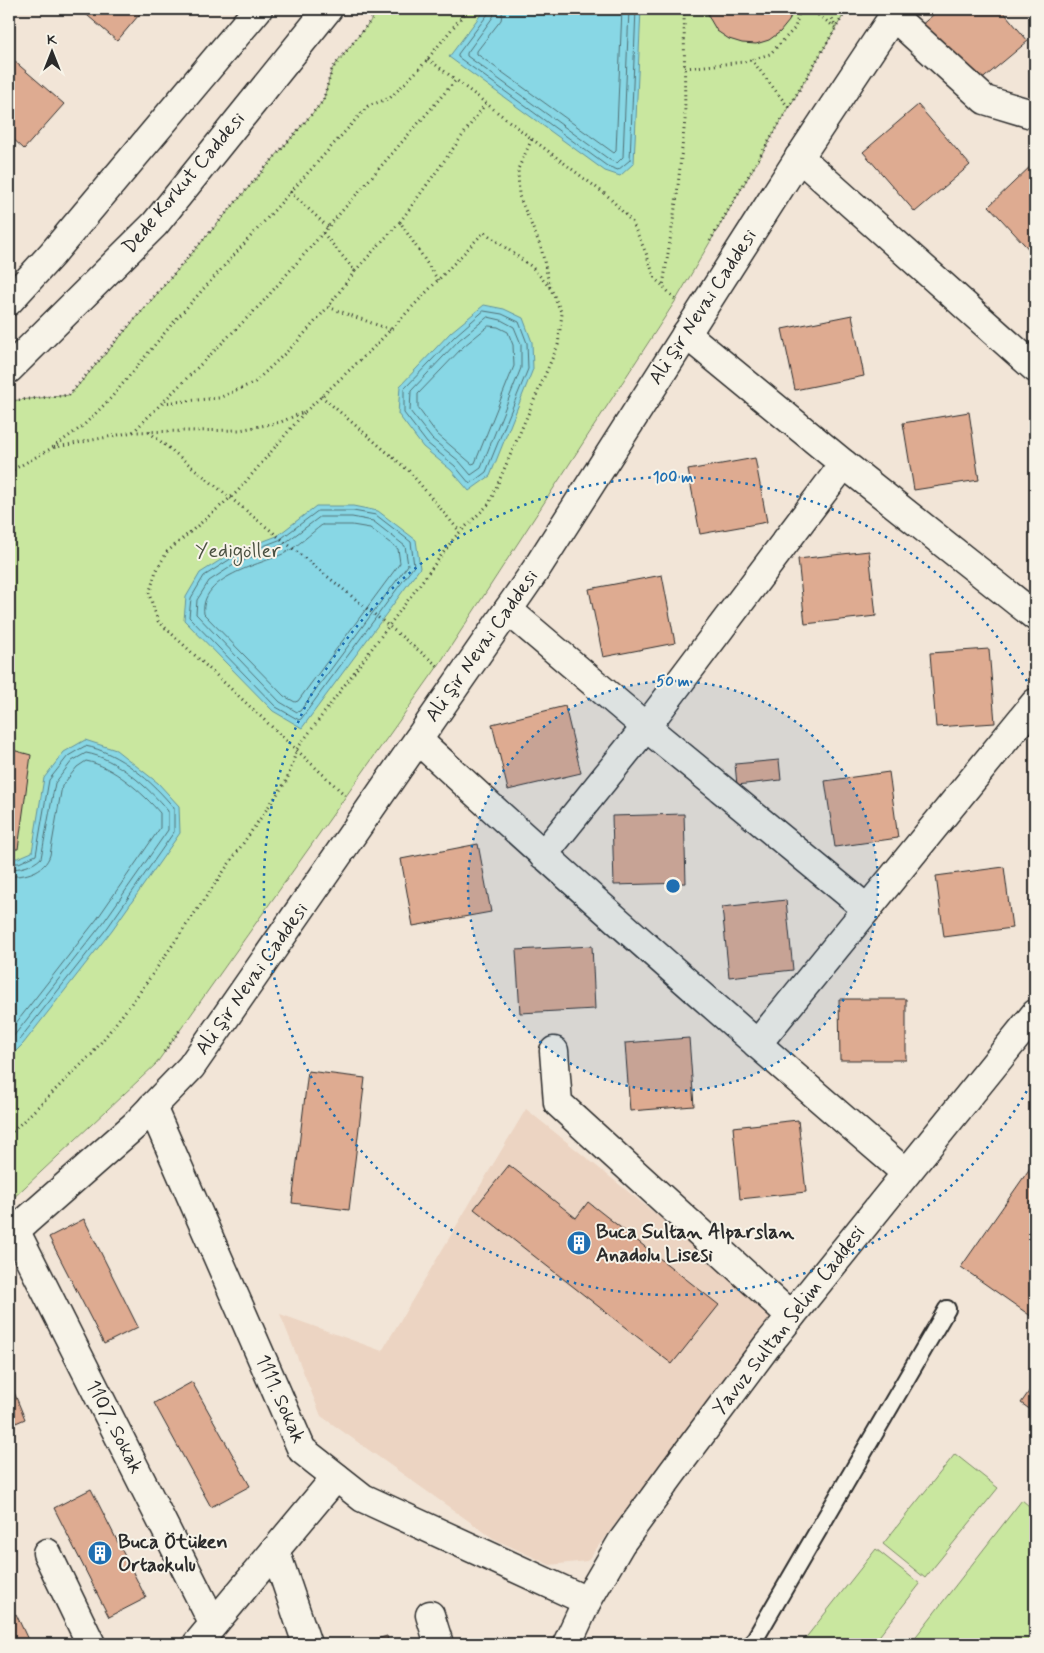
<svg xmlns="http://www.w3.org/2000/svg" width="1044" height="1653" viewBox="0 0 1044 1653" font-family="Mynerve,sans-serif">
  <rect width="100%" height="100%" fill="#f2e5d7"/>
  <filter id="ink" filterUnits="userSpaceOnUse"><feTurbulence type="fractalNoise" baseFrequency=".02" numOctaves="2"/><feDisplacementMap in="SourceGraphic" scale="10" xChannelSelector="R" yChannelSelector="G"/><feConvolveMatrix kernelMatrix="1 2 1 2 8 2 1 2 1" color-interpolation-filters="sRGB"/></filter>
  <g filter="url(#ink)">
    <polygon fill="#ecd4c2" points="526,1109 777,1312 587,1561 550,1565 494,1539 321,1416 280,1314 382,1351"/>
    <g fill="#c9e79f" stroke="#7a8965">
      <polygon points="380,9 847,9 676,300 438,666 346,796 156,1064 9,1202 9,401 70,395 323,101 332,69"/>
      <polygon points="955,1454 998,1488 925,1578 883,1544"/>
      <polygon points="1022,1500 1035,1511 1035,1640 1032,1644 910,1644"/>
      <polygon points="876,1549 920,1584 873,1644 809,1644 804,1640"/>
    </g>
    <g fill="#88d7e5" stroke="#63929b">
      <polygon points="485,9 641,9 634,163 620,176 605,171 449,57"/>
      <polygon points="484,305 504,309 523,318 532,342 533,369 490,476 469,491 451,470 423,447 398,414 400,386 451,332"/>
      <polygon points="316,506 353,506 378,511 416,540 420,568 302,728 273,711 184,620 186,597 200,573 230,554 277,536"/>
      <polygon points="85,740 116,750 158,783 179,806 180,833 112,930 23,1044 9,1058 9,858 18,858 32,852 44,778 64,752"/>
    </g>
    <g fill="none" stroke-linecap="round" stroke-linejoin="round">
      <g stroke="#507075" stroke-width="1">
        <polyline points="489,9 488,14 458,54 458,57 607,166 618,170 630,160 636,9"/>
        <polyline points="495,9 493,17 467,53 467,56 610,160 617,163 623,157 629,9"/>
        <polyline points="503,9 501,20 477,51 477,54 614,153 616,151 622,9"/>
        <polygon points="484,311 502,314 519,322 527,343 528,369 486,472 470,484 455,466 427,443 404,413 404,389 455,336"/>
        <polygon points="488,317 501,320 514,327 521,344 521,368 481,468 471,475 459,461 432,439 410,411 411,391 459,340"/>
        <polygon points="489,326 498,327 508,332 513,345 514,366 475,463 472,464 437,434 418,408 418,394 464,346"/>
        <polygon points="318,511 353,511 376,515 411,542 414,566 301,719 299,720 276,707 189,617 191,598 204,576 232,558 279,540"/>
        <polygon points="320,517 352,517 373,521 405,546 408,565 300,711 297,712 280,702 196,614 197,600 209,581 235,564 282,545"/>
        <path d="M322,525H352L370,528L398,549L400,563L298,701L295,702L284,696L204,614C199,576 260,565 285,553C298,546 310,534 322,525Z"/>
        <path d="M9,863H19L36,855L49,780L68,756L85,746C119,752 153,782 174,808V832L108,927L19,1040L9,1051"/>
        <path d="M9,869C20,869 33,866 41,858L55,783L72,761L86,753C116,758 148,787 168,811V830L103,923L9,1042"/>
        <path d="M9,876C24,877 45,872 50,855L62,786L77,767L86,761C113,766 143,793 160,813V828L97,919L9,1032"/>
      </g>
    </g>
    <g fill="#deab91" stroke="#2b2b2b">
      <polygon points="80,9 144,9 117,41"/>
      <polygon points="706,9 793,9 789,21 780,32 769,40 756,44 742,43 729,39 717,31 710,19"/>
      <polygon points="940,9 1001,9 1028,41 973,87 920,26"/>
      <polygon points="13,60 64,104 24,149 9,135 9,65"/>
      <polygon points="918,105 970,165 915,212 863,152"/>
      <polygon points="1035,162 1035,256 989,206"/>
      <polygon points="852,315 864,376 795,390 782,329"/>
      <polygon points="969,412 979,480 914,490 903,423"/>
      <polygon points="755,458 767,522 700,534 688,470"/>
      <polygon points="869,551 876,616 805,624 798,559"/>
      <polygon points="662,575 675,643 603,657 589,589"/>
      <polygon points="989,649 995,723 936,727 930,653"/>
      <polygon points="565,706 581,773 508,790 492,724"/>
      <polygon points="9,749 31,755 18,849 9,849"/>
      <polygon points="779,760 781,780 737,785 735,764"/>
      <polygon points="889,772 898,838 835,847 825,781"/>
      <polygon points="684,814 686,883 614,885 612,816"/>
      <polygon points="478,844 491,912 413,926 401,859"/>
      <polygon points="1004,867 1012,928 944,937 936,876"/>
      <polygon points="786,900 793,970 729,977 722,907"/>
      <polygon points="592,946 595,1009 520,1013 516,950"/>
      <polygon points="839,999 906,999 906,1060 840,1060"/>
      <polygon points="689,1038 694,1106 630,1111 625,1043"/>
      <polygon points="308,1071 365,1078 349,1210 292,1203"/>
      <polygon points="798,1120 806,1192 740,1199 733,1127"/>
      <polygon points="1035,1161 1035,1291 1031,1296 1035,1299 1035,1319 961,1267"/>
      <polygon points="509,1165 576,1218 588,1202 719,1305 672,1364 474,1209"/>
      <polygon points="84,1219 138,1327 104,1344 49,1237"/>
      <polygon points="9,1380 25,1419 9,1426"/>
      <polygon points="192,1382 250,1486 211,1507 154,1403"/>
      <polygon points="1035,1383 1035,1413 1021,1403"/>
      <polygon points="91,1489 146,1598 109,1617 54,1508"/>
      <polygon points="16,1614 30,1644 9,1644 9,1618"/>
      <polygon points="387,1636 389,1644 360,1644"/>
    </g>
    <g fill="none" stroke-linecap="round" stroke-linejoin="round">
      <defs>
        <polyline id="lane" points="752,1644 947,1309"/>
        <g id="street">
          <polyline points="893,16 985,100 1035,115"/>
          <polyline points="799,157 1035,368"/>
          <polyline points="686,334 844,464 1035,616"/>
          <polyline points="508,610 646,727 867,909"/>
          <path d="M418,740C578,888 741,1031 906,1173"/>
          <polyline points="543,855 646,727 844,464"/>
          <polyline points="757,1044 1035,703"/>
          <polyline points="554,1051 558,1103 791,1316"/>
          <polyline points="152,1107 302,1450 363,1498 587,1601"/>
          <polyline points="15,1230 213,1623"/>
          <polyline points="275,1550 307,1644"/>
          <polyline points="47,1553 91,1644"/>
          <polyline points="430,1615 439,1644"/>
          <polyline points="197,1644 336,1477"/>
        </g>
        <g id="secondary">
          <polyline points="9,301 52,254 258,9"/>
          <polyline points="9,369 155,224 328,9"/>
          <polyline points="9,1236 134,1126 191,1067 535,571 795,164 898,9"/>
          <polyline points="567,1644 587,1601 621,1543 672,1473 766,1347 1035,1014"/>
        </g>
      </defs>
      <use href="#lane" stroke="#2b2b2b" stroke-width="20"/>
      <use href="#street" stroke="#2b2b2b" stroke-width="31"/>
      <use href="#secondary" stroke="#2b2b2b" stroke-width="31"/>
      <g stroke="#2b2b2b" stroke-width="3" stroke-dasharray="1 4" stroke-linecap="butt">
        <polyline points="810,9 836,28"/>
        <polyline points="829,9 835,27"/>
        <polyline points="428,59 456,80"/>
        <polyline points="751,59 789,108"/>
        <polyline points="685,68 744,62 770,54 795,28 800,9"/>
        <polyline points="532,139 609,197 632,222 646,253 655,279 663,286"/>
        <polyline points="290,192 328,227"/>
        <polyline points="400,222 486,103"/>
        <polyline points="323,233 355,271 328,307 391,330"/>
        <polyline points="710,241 847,9"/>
        <polyline points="355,271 400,222 438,280"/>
        <polyline points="675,299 663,286 677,195 685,120 684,9"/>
        <polyline points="321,396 409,471 460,532"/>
        <polyline points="9,401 69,395 323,101 332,69 380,9"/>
        <polyline points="163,403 219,398 255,382 296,343 328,307"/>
        <polyline points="304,413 237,492 167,552 156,571 149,594 158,621 345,795"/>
        <polyline points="133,432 261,304 456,80 532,139 518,169 519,196 541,247 550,288"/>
        <polyline points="9,472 52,448 83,426 111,398 172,324 368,106 390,98 421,67 468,9"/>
        <polyline points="164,1052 180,1030"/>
        <polyline points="9,1135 92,1054 140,992 287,780 297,749 455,537 489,504 558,345 562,314 551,289 532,267 484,232 373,348 306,411 281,422 240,430 133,432 52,448"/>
      </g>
      <use href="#lane" stroke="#f7f3e8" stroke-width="16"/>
      <use href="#street" stroke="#f7f3e8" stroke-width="28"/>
      <use href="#secondary" stroke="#f7f3e8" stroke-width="28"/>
      <polyline stroke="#2b2b2b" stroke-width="3" stroke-dasharray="1 4" stroke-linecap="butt" points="149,432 438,666"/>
    </g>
  </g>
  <circle cx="673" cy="886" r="205" fill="#1f6fb2" fill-opacity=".12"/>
  <g fill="none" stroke="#1f6fb2" stroke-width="2.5" stroke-dasharray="2.5 5">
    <circle cx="673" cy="886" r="205"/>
    <path d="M1034 1078A409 409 0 1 1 1034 694"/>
  </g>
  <defs>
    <symbol id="building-disc" viewBox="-11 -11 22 22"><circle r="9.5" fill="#1f6fb2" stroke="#f7f3e8"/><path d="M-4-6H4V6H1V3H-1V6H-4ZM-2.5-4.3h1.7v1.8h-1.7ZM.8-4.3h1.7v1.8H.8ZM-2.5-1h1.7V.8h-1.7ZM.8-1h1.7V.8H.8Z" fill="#fff"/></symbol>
  </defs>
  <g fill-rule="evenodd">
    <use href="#building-disc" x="565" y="1229" width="28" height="28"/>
    <use href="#building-disc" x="86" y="1539" width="28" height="28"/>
  </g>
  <g text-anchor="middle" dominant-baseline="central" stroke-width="4" stroke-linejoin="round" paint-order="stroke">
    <g font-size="20" fill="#2b2b2b" stroke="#f7f3e8">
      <text transform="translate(184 183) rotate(-50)">Dede Korkut Caddesi</text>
      <text transform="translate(703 307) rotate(-57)">Ali Şir Nevai Caddesi</text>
      <text transform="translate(482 646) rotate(-55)">Ali Şir Nevai Caddesi</text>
      <text transform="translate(252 979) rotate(-55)">Ali Şir Nevai Caddesi</text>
      <text transform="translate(789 1321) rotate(-52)">Yavuz Sultan Selim Caddesi</text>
      <text transform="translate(280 1399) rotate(66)">1111. Sokak</text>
      <text transform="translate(114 1427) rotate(63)">1107. Sokak</text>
    </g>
    <g font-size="20" fill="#4b5142" stroke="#f7f3e8">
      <text x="238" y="551">Yedigöller</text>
    </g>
    <g font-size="20" font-weight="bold" fill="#2b2b2b" stroke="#f7f3e8" text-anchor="start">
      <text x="596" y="1232">Buca Sultan Alparslan<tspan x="596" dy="23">Anadolu Lisesi</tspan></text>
      <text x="118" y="1542">Buca Ötüken<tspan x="118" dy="23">Ortaokulu</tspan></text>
    </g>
  </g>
  <circle cx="673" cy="886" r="8" fill="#1f6fb2" stroke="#f7f3e8" stroke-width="2.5"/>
  <g font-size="15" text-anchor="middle" font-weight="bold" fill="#1f6fb2" stroke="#f7f3e8" stroke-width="4" stroke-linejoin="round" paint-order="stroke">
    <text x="673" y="482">100 m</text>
    <text x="673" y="686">50 m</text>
  </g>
  <rect width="1044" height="1653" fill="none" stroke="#f7f3e8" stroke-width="30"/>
  <rect x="15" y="15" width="1014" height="1623" fill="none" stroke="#2b2b2b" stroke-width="2" filter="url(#ink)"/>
  <g transform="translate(52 52)" stroke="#f7f3e8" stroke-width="4" paint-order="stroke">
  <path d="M0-4L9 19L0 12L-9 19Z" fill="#2b2b2b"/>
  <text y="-8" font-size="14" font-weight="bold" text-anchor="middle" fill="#2b2b2b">K</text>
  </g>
</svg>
